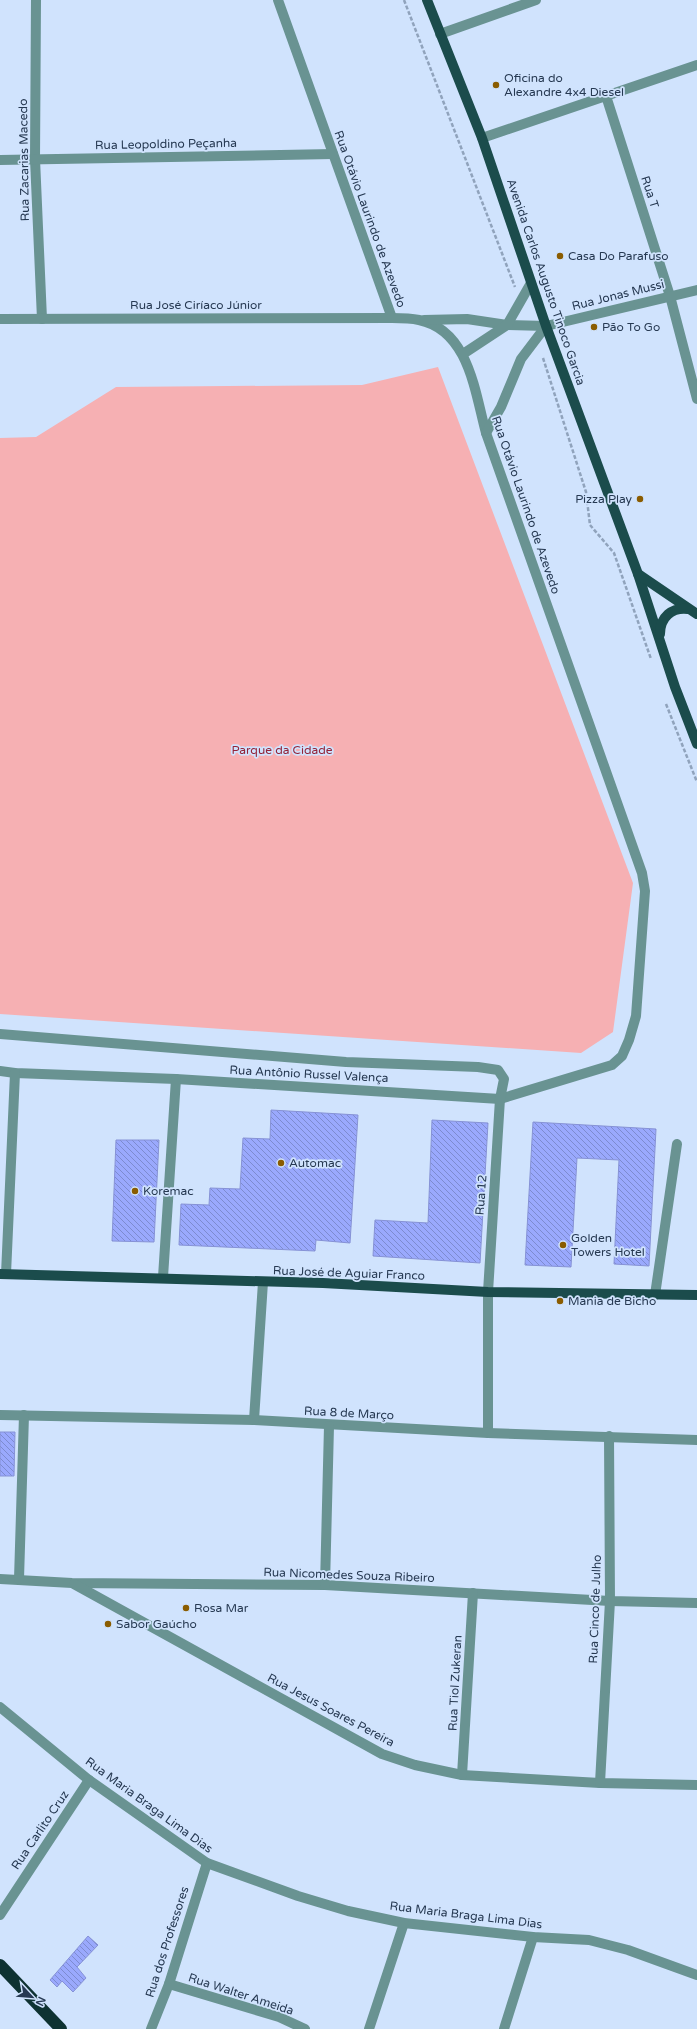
<svg xmlns="http://www.w3.org/2000/svg" width="697" height="2029" viewBox="0 0 697 2029" font-family="'Varela Round',sans-serif">
  <defs>
    <pattern id="building-back-hatch" width="6" height="6" patternUnits="userSpaceOnUse"><rect width="6" height="6" fill="#9aa9fd"/><path d="M-1 5l2 2M0 0l6 6M5-1l2 2" fill="none" stroke="#7d8bcf"/></pattern>
  </defs>
  <rect width="100%" height="100%" fill="#d0e3fd"/>
  <polygon fill="#f6b0b3" points="438,367 633,883 613,1032 581,1053 0,1014 0,438 36,437 116,387 362,385"/>
  <g fill="url(#building-back-hatch)" stroke="#8692d6">
    <polygon points="271,1110 358,1115 350,1243 316,1240 315,1251 179,1245 181,1204 209,1205 210,1188 240,1189 243,1138 270,1139"/>
    <polygon points="432,1120 488,1123 480,1263 373,1256 375,1220 428,1223"/>
    <polygon points="533,1122 656,1129 649,1266 614,1264 619,1160 577,1158 571,1267 525,1265"/>
    <polygon points="116,1140 159,1140 154,1242 112,1241"/>
    <polygon points="0,1432 15,1432 14,1476 0,1476"/>
    <polygon points="88,1936 98,1945 77,1967 86,1978 73,1992 62,1981 57,1987 50,1980"/>
  </g>
  <g fill="none" stroke-linecap="round" stroke-linejoin="round">
    <g stroke="#90a3bc" stroke-width="2.5" stroke-dasharray="4 2" stroke-linecap="butt">
      <polyline points="404,0 515,287"/>
      <polyline points="543,358 586,492 590,525 614,553 651,659"/>
      <polyline points="666,704 697,782"/>
    </g>
    <g stroke="#699392" stroke-width="10">
      <polyline points="36,0 35,159 42,319"/>
      <polyline points="278,0 392,318"/>
      <polyline points="440,34 536,0"/>
      <polyline points="606,96 670,296 697,399"/>
      <polyline points="482,138 697,65"/>
      <polyline points="0,160 333,154"/>
      <path d="M0,319L392,318C401,318 410,318 419,320C469,330 475,393 486,433L642,873L645,891L636,1016L629,1040L622,1056L612,1065L500,1099L176,1079L15,1073L0,1071"/>
      <polyline points="424,320 467,319 507,325 546,326 697,290"/>
      <polyline points="463,354 507,325 531,283"/>
      <polyline points="486,433 501,407 521,359 546,326"/>
      <polyline points="0,1034 346,1062 478,1067 498,1070 504,1079 500,1099 488,1292 488,1433"/>
      <polyline points="6,1274 15,1073"/>
      <polyline points="163,1277 176,1079"/>
      <polyline points="655,1295 677,1144"/>
      <polyline points="0,1415 254,1420 488,1433 697,1440"/>
      <polyline points="254,1420 263,1282"/>
      <polyline points="0,1579 72,1583 325,1585 610,1601 697,1603"/>
      <polyline points="19,1579 24,1415"/>
      <polyline points="74,1584 382,1754 415,1765 462,1775 600,1783 697,1785"/>
      <polyline points="325,1585 329,1426"/>
      <polyline points="0,1707 89,1780 207,1863 298,1896 348,1911 404,1923 533,1937 589,1940 628,1950 697,1975"/>
      <polyline points="462,1775 473,1593"/>
      <polyline points="600,1783 610,1601 609,1436"/>
      <polyline points="0,1915 89,1780"/>
      <polyline points="169,1984 279,2017 305,2029"/>
      <polyline points="151,2029 169,1984 207,1863"/>
      <polyline points="369,2029 404,1923"/>
      <polyline points="504,2029 533,1937"/>
    </g>
    <g stroke="#1b4c4c" stroke-width="10">
      <polyline points="427,0 482,138 546,326 638,574 675,687 697,744"/>
      <polyline points="638,574 697,614"/>
      <path d="M660,634C660,617 672,607 688,609"/>
      <polyline points="0,1274 323,1283 488,1292 697,1295"/>
    </g>
    <polyline stroke="#0e3232" stroke-width="12" points="0,1965 61,2029"/>
  </g>
  <g fill="#8a5c00" stroke="#d0e3fd" stroke-width="1.5">
    <circle cx="496" cy="85" r="4"/>
    <circle cx="560" cy="256" r="4"/>
    <circle cx="594" cy="327" r="4"/>
    <circle cx="640" cy="499" r="4"/>
    <circle cx="281" cy="1163" r="4"/>
    <circle cx="135" cy="1191" r="4"/>
    <circle cx="563" cy="1245" r="4"/>
    <circle cx="560" cy="1301" r="4"/>
    <circle cx="186" cy="1608" r="4"/>
    <circle cx="108" cy="1624" r="4"/>
  </g>
  <g text-anchor="middle" dominant-baseline="central" stroke-width="3.5" stroke-linejoin="round" paint-order="stroke">
    <g font-size="12" fill="#263952" stroke="#d0e3fd" text-anchor="start">
      <text x="504" y="78">Oficina do<tspan x="504" dy="14">Alexandre 4x4 Diesel</tspan></text>
      <text x="568" y="256">Casa Do Parafuso</text>
      <text x="602" y="327">Pão To Go</text>
      <text x="632" y="499" text-anchor="end">Pizza Play</text>
      <text x="289" y="1163">Automac</text>
      <text x="143" y="1191">Koremac</text>
      <text x="571" y="1238">Golden<tspan x="571" dy="14">Towers Hotel</tspan></text>
      <text x="568" y="1301">Mania de Bicho</text>
      <text x="194" y="1608">Rosa Mar</text>
      <text x="116" y="1624">Sabor Gaúcho</text>
    </g>
    <g font-size="12" fill="#263952" stroke="#d0e3fd">
      <text transform="translate(166 144) rotate(-1)">Rua Leopoldino Peçanha</text>
      <text transform="translate(24 160) rotate(-91)">Rua Zacarias Macedo</text>
      <text transform="translate(650 192) rotate(72)">Rua T</text>
      <text transform="translate(370 219) rotate(70)">Rua Otávio Laurindo de Azevedo</text>
      <text transform="translate(546 282) rotate(71)">Avenida Carlos Augusto Tinoco Garcia</text>
      <text transform="translate(618 295) rotate(-14)">Rua Jonas Mussi</text>
      <text x="196" y="305">Rua José Ciríaco Júnior</text>
      <text transform="translate(526 505) rotate(71)">Rua Otávio Laurindo de Azevedo</text>
      <text transform="translate(309 1074) rotate(3)">Rua Antônio Russel Valença</text>
      <text transform="translate(481 1195) rotate(-86)">Rua 12</text>
      <text transform="translate(349 1273) rotate(2)">Rua José de Aguiar Franco</text>
      <text transform="translate(349 1413) rotate(3)">Rua 8 de Março</text>
      <text transform="translate(349 1575) rotate(2)">Rua Nicomedes Souza Ribeiro</text>
      <text transform="translate(595 1609) rotate(-88)">Rua Cinco de Julho</text>
      <text transform="translate(455 1683) rotate(-87)">Rua Tiol Zukeran</text>
      <text transform="translate(331 1710) rotate(28)">Rua Jesus Soares Pereira</text>
      <text transform="translate(149 1805) rotate(36)">Rua Maria Braga Lima Dias</text>
      <text transform="translate(40 1830) rotate(-56)">Rua Carlito Cruz</text>
      <text transform="translate(466 1915) rotate(7)">Rua Maria Braga Lima Dias</text>
      <text transform="translate(167 1942) rotate(-72)">Rua dos Professores</text>
      <text transform="translate(241 1994) rotate(18)">Rua Walter Ameida</text>
    </g>
    <g font-size="12" fill="#932439" stroke="#d0e3fd">
      <text x="282" y="750">Parque da Cidade</text>
    </g>
  </g>
  <g transform="translate(32 1997) rotate(116)" stroke="#d0e3fd" stroke-width="3" paint-order="stroke">
  <path d="M0-3L7 15L0 10L-7 15Z" fill="#263952"/>
  <text y="-6" font-size="11" font-weight="bold" text-anchor="middle" fill="#263952">N</text>
  </g>
</svg>
